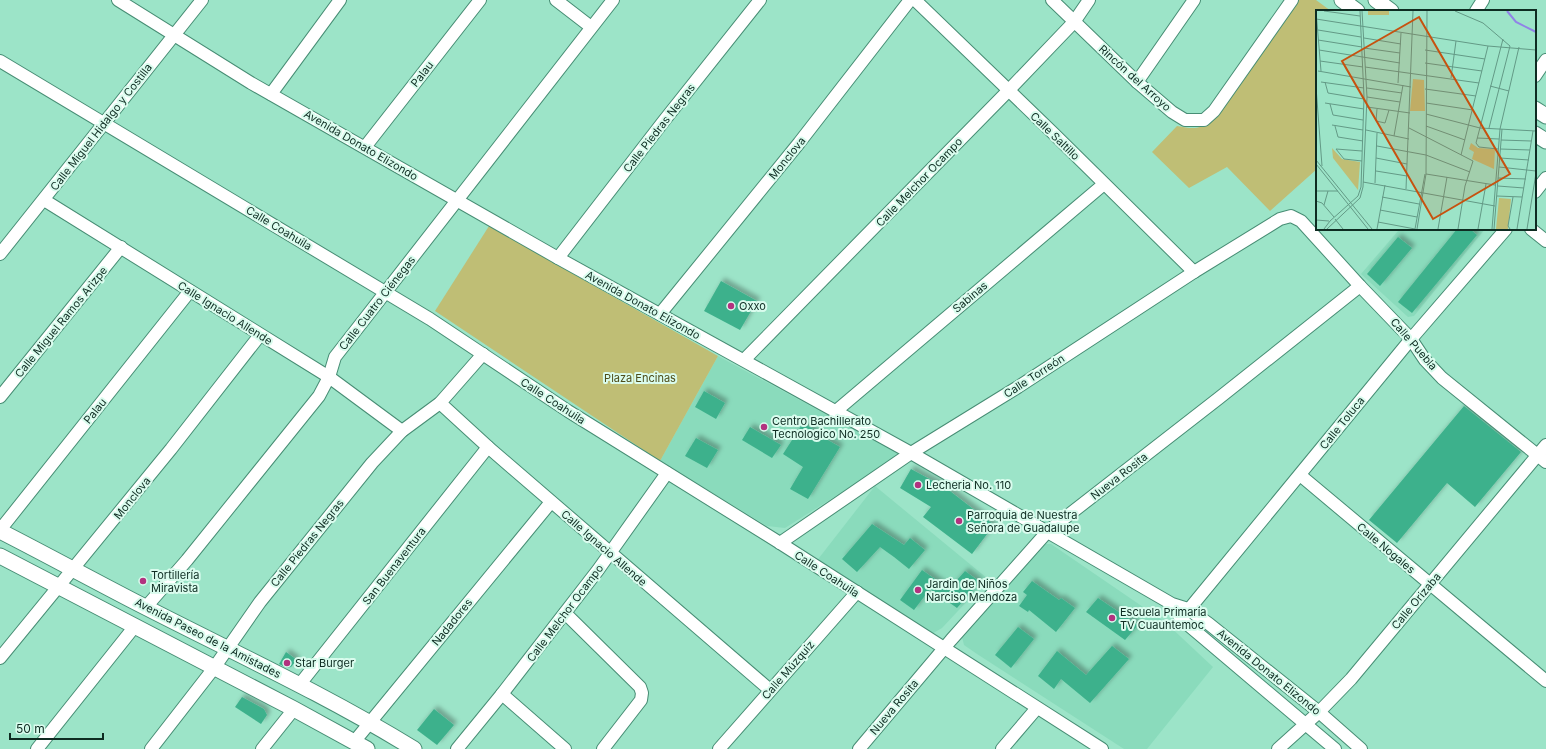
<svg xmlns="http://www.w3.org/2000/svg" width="1546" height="749" viewBox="0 0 1546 749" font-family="Inter,sans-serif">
  <defs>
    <filter id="shadow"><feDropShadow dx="3.5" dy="-3.5" stdDeviation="2" flood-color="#0004"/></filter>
  </defs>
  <rect width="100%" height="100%" fill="#9ce4c8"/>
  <g fill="#8adbbc">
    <polygon points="1404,229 1485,229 1414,316 1408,317 1361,274 1398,231"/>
    <polygon points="718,356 901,455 785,528 767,526 660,461"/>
    <polygon points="875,486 988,579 942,628 928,636 812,567"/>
    <polygon points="1043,544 1051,544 1165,622 1213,667 1147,749 1124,749 977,654 964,645 962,637"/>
  </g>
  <g fill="#bfbe75">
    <path d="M1299,0H1316L1331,11H1317V169L1270,211L1227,167L1189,188L1152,152L1177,126C1193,129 1199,130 1213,120Z"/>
    <polygon points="489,226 718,356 660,461 435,311"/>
  </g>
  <g fill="#3eb18c" filter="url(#shadow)">
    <polygon points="1457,229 1470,229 1477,235 1412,313 1398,302"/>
    <polygon points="1398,237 1412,248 1380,286 1367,274"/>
    <polygon points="721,281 757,301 740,330 704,311"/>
    <polygon points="704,391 725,403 716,419 695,407"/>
    <polygon points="1464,406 1521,452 1475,507 1447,483 1397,543 1369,520"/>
    <polygon points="803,423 813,429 812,431 840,447 808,499 790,489 803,467 783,454"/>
    <polygon points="750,427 781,445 772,458 742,440"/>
    <polygon points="696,438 718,450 707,468 685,456"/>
    <polygon points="911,469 946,488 994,525 972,554 923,517 931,507 900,488"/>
    <polygon points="872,524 904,545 910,538 925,550 909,569 894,557 880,547 857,572 842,559"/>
    <polygon points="922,570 949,589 965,571 980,582 957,608 930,589 914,610 900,600"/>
    <polygon points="1032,581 1059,600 1061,598 1075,608 1056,632 1029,610 1028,612 1019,606 1027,595 1023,592"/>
    <polygon points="1098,598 1138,625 1125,640 1086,612"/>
    <polygon points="1018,627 1034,639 1011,668 995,655"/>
    <polygon points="1112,646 1129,659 1090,703 1061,679 1054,689 1038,676 1057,651 1086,675"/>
    <polygon points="286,652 297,660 291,667 287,668 279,664"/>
    <polygon points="242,697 264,709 267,715 261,724 235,707"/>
    <polygon points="434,709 454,725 437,745 417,730"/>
  </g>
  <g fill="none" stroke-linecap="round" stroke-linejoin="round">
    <defs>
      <g id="minor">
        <polyline points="118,0 251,83 558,258 911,453 1172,604 1188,609 1209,624 1319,712 1361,749"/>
        <polyline points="556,0 591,27"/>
        <polyline points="915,0 1053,133 1194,272"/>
        <polyline points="1052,0 1137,82 1172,112 1185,120 1204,120 1214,111 1292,0"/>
        <polyline points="1476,11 1483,0"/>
        <polyline points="0,61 430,319 568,411 780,543 1102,749"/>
        <polyline points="1535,76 1546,60"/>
        <polyline points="1137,82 1194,0"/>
        <polyline points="271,94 340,0"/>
        <polyline points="365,147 480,0"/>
        <polyline points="1535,192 1546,178"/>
        <polyline points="44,200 329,377 402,431"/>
        <polyline points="1531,229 1546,241"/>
        <polyline points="0,254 202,0"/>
        <polyline points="558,258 663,122 760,0"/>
        <polyline points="660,314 799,143 910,0"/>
        <polyline points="744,360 1008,91 1074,22 1089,0"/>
        <polyline points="0,397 121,247"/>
        <polyline points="440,403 488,447 770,690"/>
        <polyline points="836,411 1104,184"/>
        <polyline points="1300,475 1546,681"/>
        <polyline points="0,530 190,291"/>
        <polyline points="780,543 911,453 1018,387 1194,272 1280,219 1291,216 1301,221 1360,286 1411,339 1425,360 1442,378 1546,462"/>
        <polyline points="146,607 187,560 319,396 329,377 335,357 613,0"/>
        <polyline points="1177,612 1181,619 1200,635 1335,749"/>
        <polyline points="565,613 640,687 642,693 641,700 603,749"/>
        <polyline points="1181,619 1411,339 1506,229"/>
        <polyline points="0,658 171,449 260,335"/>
        <polyline points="300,684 488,447"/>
        <polyline points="502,694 565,749"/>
        <polyline points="354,742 551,502"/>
        <polyline points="37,749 135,626"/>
        <polyline points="151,749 214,668 260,602 372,463 402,431 440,403 483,354"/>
        <polyline points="262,749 294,709"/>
        <polyline points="457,749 502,694 598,570 667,473"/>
        <polyline points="719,749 857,592"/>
        <polyline points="859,749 951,640 1048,531 1219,398 1360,286"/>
        <polyline points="1002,749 1037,708"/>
        <polyline points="1278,749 1319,712 1351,679 1546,445"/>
      </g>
      <g id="tertiary">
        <polyline points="1342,0 1357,11"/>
        <polyline points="1376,0 1391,11"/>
        <polyline points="1535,109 1546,116"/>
        <polyline points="1535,134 1546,141"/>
        <path d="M0,531C49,556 98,583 147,608C237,654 328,696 414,749"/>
        <polyline points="0,556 294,709 367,749"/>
      </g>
    </defs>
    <use href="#minor" stroke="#478d74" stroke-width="14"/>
    <use href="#tertiary" stroke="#478d74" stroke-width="17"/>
    <use href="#minor" stroke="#fff" stroke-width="12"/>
    <use href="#tertiary" stroke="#fff" stroke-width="15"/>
  </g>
  <g fill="#b2327f" stroke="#dafcee" stroke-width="1.5">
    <circle cx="731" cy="306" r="4"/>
    <circle cx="764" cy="427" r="4"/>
    <circle cx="918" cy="485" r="4"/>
    <circle cx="959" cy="521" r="4"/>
    <circle cx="143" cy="581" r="4"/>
    <circle cx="918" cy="590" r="4"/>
    <circle cx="1112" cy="618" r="4"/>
    <circle cx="287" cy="663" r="4"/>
  </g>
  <g text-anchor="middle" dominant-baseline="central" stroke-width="4" stroke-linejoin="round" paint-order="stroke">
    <g font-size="11" fill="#0e2c22" stroke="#dafcee">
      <text transform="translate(422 74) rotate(-52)">Palau</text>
      <text transform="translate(1135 78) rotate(42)">Rincón del Arroyo</text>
      <text transform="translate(101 127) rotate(-52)">Calle Miguel Hidalgo y Costilla</text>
      <text transform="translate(659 128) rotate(-52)">Calle Piedras Negras</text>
      <text transform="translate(1055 136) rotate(44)">Calle Saltillo</text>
      <text transform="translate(361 145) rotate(30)">Avenida Donato Elizondo</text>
      <text transform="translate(787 158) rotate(-51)">Monclova</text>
      <text transform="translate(919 182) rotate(-46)">Calle Melchor Ocampo</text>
      <text transform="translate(279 228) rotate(31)">Calle Coahuila</text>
      <text transform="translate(970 297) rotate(-40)">Sabinas</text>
      <text transform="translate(377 303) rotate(-52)">Calle Cuatro Ciénegas</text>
      <text transform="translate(643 305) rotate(29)">Avenida Donato Elizondo</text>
      <text transform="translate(225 313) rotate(32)">Calle Ignacio Allende</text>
      <text transform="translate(61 322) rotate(-51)">Calle Miguel Ramos Arizpe</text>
      <text transform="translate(1414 344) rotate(49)">Calle Puebla</text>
      <text transform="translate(1034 376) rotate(-33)">Calle Torreón</text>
      <text transform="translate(553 401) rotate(33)">Calle Coahuila</text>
      <text transform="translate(95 411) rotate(-51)">Palau</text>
      <text transform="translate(1342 423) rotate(-51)">Calle Toluca</text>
      <text transform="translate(1119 476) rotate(-38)">Nueva Rosita</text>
      <text transform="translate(132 498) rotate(-51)">Monclova</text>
      <text transform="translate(307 543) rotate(-51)">Calle Piedras Negras</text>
      <text transform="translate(604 548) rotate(41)">Calle Ignacio Allende</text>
      <text transform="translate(1386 548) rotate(40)">Calle Nogales</text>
      <text transform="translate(394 566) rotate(-52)">San Buenaventura</text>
      <text transform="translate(827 574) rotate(33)">Calle Coahuila</text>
      <text transform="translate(1416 601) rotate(-50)">Calle Orizaba</text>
      <text transform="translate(565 613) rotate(-53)">Calle Melchor Ocampo</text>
      <text transform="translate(452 622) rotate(-51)">Nadadores</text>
      <text transform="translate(208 638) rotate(27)">Avenida Paseo de la Amistades</text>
      <text transform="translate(788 670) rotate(-49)">Calle Múzquiz</text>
      <text transform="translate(1269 672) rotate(39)">Avenida Donato Elizondo</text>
      <text transform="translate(894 707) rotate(-50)">Nueva Rosita</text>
    </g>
    <g font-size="11" fill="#0e2c22" stroke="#dafcee" text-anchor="start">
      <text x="739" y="306">Oxxo</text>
      <text x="772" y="421">Centro Bachillerato<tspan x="772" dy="13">Tecnologico No. 250</tspan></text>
      <text x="926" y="485">Lecheria No. 110</text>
      <text x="967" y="515">Parroquia de Nuestra<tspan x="967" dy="13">Señora de Guadalupe</tspan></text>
      <text x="151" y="575">Tortillería<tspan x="151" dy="13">Miravista</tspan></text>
      <text x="926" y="584">Jardin de Niños<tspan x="926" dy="13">Narciso Mendoza</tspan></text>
      <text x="1120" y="612">Escuela Primaria<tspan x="1120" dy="13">TV Cuauhtemoc</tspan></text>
      <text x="295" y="663">Star Burger</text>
    </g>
    <g font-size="11" fill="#4d4c19" stroke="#dafcee">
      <text x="640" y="378">Plaza Encinas</text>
    </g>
  </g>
  <g transform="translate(1316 10)">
    <rect width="220" height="220" fill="#9ce4c8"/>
    <path d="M52,1H73V5H52ZM97,69L108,70L109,101H94ZM155,133L162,138L179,139L178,159L156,149L158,142L153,139ZM16,138L26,149L44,152L42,180L17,148ZM183,188L195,189L192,219H180Z" fill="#bfbe75"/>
    <path fill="none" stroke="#9083e7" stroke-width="2" d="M191,1L200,12L220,22"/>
    <path fill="none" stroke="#639a86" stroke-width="1" d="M0,1L5,61M8,1L44,6M139,1L167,13L194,36L173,118M0,9L172,36L220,40M2,20L45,27M48,28L85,34M2,30L46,37M48,38L84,43M3,40L84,53M109,40L169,49M4,51L47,57M109,53L166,61M49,57L163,73M2,61L95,77M135,68L140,31M5,72L48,78M9,72L12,83L48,89M82,73L85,23M174,76L193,81M0,77L6,156M51,78L86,83M109,79L160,86M51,87L84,92M9,93L48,99M110,93L157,100M14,94L17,105L47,110M51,97L94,103M61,99L60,111L69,113L73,100M110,104L164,118L220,121M16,115L47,120M19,116L22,127L47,131M110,116L149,130M93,118L157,151L149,176L142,219M50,120L93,129M78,126L87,75M161,128L183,129M185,130L215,131M61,136L110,145L154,162M182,139L163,137L160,133L187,29M184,139L214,140M145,145L172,36M60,148L91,154M184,148L213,150M0,150L56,219M46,151L28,149L20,139L46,141M0,154L52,219M183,157L220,161M60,161L91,166M110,164L179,175M182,168L210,169M47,172L179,196M59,173L61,123M182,176L208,178M90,179L97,1M0,181H22M181,186L206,187M66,187L103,194M0,191L6,193L18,207M8,195L12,181M64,200L101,207M19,209L27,219M0,210L13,211M62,212L99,219M8,219L14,211L42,186L45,177L48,87L44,1M11,219L44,188L47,177L51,87L46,1M61,219L69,175M99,219L109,164M101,219L110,164L111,1M122,219L131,167M162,219L170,174M176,219L184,119L203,37M178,219L186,119M194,219L192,216L197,187M201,219L217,121M211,219L220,163"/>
    <path fill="#c7520f" fill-opacity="0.15" stroke="#c7520f" stroke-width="2" d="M103,7L194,164L117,209L26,51Z"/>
    <rect width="220" height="220" fill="none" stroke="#0e2c22" stroke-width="2"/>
  </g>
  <path d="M10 733v6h93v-6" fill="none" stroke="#0e2c22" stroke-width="2"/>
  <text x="16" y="733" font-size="12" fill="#0e2c22" stroke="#dafcee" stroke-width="3" paint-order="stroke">50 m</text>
</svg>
